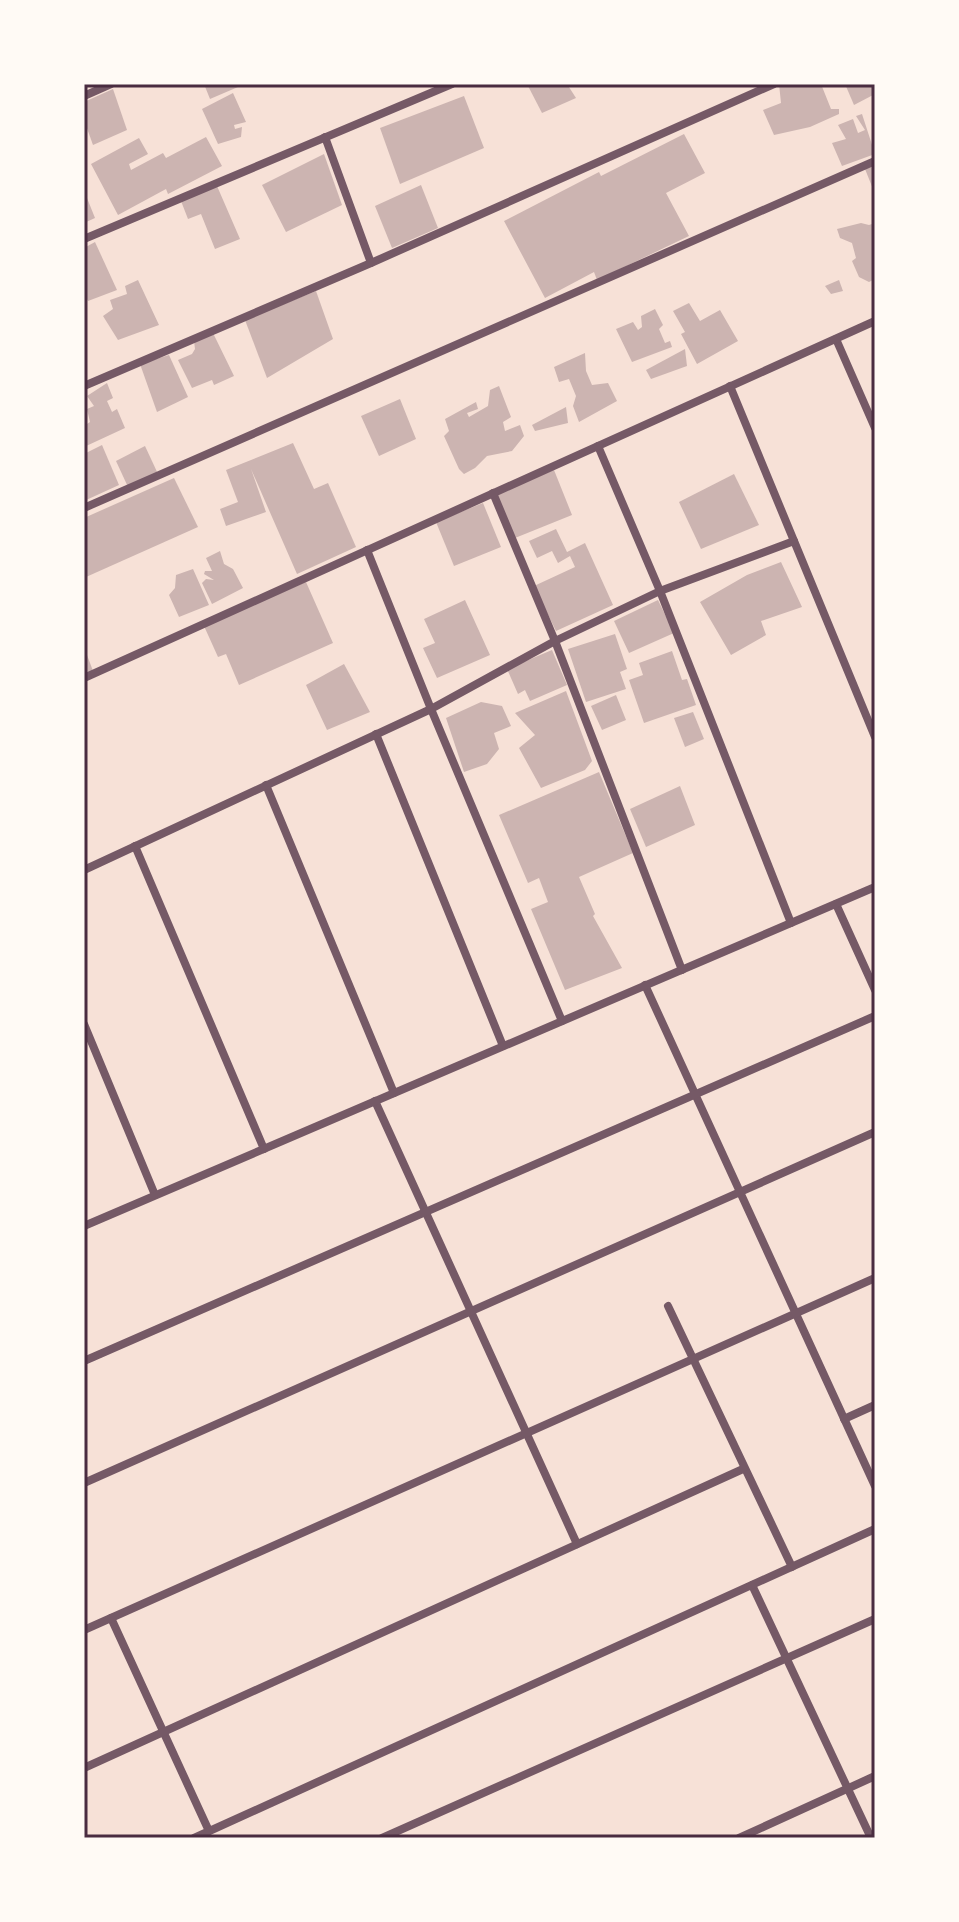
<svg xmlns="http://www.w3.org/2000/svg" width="959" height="1922" viewBox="0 0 959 1922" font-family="'Fira Sans Condensed',sans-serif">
  <rect width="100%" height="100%" fill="#f7e1d7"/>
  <g fill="#ccb4b1">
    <polygon points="204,84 245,84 210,99"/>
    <polygon points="527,84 567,84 576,98 542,113"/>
    <polygon points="779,84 821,84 831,109 839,109 839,114 810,127 774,135 763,110 781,103"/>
    <polygon points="845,84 872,84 875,94 854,105"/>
    <polygon points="113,89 127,130 93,145 84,120 84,102"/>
    <polygon points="233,93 246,122 234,125 235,129 242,127 241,137 218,144 202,109"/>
    <polygon points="464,96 484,148 400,184 380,128"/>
    <polygon points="862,114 875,154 842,166 832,143 846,139 838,125 853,119 858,133 865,130 856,116"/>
    <polygon points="684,134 705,173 666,193 689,236 597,280 594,272 545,298 504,221 599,172 601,176"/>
    <polygon points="206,137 222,166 168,194 166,189 118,215 91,164 139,138 148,154 129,164 131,170 163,153 166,158"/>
    <polygon points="324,154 342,205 286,232 262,185"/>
    <polygon points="875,165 875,194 865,169"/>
    <polygon points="421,185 438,228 392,248 375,206"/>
    <polygon points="217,186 240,239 215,249 201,214 188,219 181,201"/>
    <polygon points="87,198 95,218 84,223 84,199"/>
    <polygon points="861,223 869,225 875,223 875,279 869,282 859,277 852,261 856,258 852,243 840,238 837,229"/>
    <polygon points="95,242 117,290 88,301 84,294 84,248"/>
    <polygon points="138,280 159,325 118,340 103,316 113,309 110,300 127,294 125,286"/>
    <polygon points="839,280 843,291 831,294 825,286"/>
    <polygon points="316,291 333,339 267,378 245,320"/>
    <polygon points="689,303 700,321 720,310 738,341 697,364 681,334 685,332 673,311"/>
    <polygon points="655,309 663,325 659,329 665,343 670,341 672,347 632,362 616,329 633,322 638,330 642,327 641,316"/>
    <polygon points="213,333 234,376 214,385 212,380 192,388 178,360 192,354 195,349 194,341"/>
    <polygon points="685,349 687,366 651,379 646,370"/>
    <polygon points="585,353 586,371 592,385 608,383 617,401 579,422 573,406 576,396 569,379 559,382 554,367"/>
    <polygon points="169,355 188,397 157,412 140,364"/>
    <polygon points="107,383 113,398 107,401 112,412 117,409 125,428 84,447 84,426 90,422 87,409 94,406 87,396"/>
    <polygon points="499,386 511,417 503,422 505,431 520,425 524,436 512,451 487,456 475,468 464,474 459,469 444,436 449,431 445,419 476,402 478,409 467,413 469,417 488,406 490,390"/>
    <polygon points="400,399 416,439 379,456 361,416"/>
    <polygon points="566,407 568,423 535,431 532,425"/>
    <polygon points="293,443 314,489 328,483 356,547 297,574 251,469 266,512 226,526 220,509 238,502 226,470"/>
    <polygon points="102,445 119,485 84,501 84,454"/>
    <polygon points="145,446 158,474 128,487 116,461"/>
    <polygon points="554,470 572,515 515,538 496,493"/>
    <polygon points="734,474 759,525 701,549 679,502"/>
    <polygon points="174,478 198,527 86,577 84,518"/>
    <polygon points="483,503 501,547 454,566 436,522"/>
    <polygon points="556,529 567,552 585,543 613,605 556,631 534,586 575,567 570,556 558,563 552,551 537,558 529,541"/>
    <polygon points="220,551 224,564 233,569 243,588 212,604 202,583 206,579 214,580 204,574 205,571 212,571 206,558"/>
    <polygon points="781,562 802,607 761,621 766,635 731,655 700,602 747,575"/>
    <polygon points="193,569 209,605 179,617 169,595 175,588 176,575"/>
    <polygon points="306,582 333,643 239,685 226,654 218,657 204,626"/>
    <polygon points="465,600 490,655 437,678 423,648 435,643 424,619"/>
    <polygon points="658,600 674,633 629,653 614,621"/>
    <polygon points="615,634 627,669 620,672 626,689 586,702 568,649"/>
    <polygon points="84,647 93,671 84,674"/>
    <polygon points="552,650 567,685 530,701 525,690 518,694 507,669"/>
    <polygon points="672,651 682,680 687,679 696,705 644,723 629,680 643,675 639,663"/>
    <polygon points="344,664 370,712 327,730 306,685"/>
    <polygon points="566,691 592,761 585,770 541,788 519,748 535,735 515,713"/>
    <polygon points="616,695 626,720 602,730 591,706"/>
    <polygon points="481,702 502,706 511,726 494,733 499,749 487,764 464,772 446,718"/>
    <polygon points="693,712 704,739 685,747 674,718"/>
    <polygon points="599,772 633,853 579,877 595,914 593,916 622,968 565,990 531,909 548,902 539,878 528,883 499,815"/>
    <polygon points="680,786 695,825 646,847 630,809"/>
  </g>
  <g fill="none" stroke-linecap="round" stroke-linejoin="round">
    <g stroke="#755966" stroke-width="8">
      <polyline points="84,96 111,84"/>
      <polyline points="325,137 371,263"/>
      <polyline points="84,239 452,84"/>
      <polyline points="836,339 875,428"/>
      <polyline points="84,386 371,263 774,84"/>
      <polyline points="730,386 875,737"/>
      <polyline points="598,446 660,591 791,923"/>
      <polyline points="493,493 555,641 682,970"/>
      <polyline points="84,508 875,161"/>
      <polyline points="367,550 431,709 562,1021"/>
      <polyline points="84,678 875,321"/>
      <polyline points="376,734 503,1046"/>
      <polyline points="266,785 394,1093"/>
      <polyline points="135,846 264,1149"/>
      <polyline points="84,870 431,709 555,641 660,591 794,541"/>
      <polyline points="836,904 875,990"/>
      <polyline points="645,985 875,1486"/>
      <polyline points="84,1024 155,1195"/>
      <polyline points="375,1101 577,1544"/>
      <polyline points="84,1226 875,887"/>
      <polyline points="668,1306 792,1567"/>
      <polyline points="84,1361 875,1016"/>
      <polyline points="844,1419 875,1405"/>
      <polyline points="84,1483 875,1132"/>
      <polyline points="752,1585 871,1838"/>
      <polyline points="111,1618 209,1831"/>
      <polyline points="84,1630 875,1278"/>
      <polyline points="84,1768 743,1469"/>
      <polyline points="194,1838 875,1529"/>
      <polyline points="382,1838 875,1619"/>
      <polyline points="739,1838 875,1776"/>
    </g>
  </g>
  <rect width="959" height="1922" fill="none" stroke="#fffaf5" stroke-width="172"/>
  <rect x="86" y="86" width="787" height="1750" fill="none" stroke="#4a2c40" stroke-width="3"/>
</svg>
